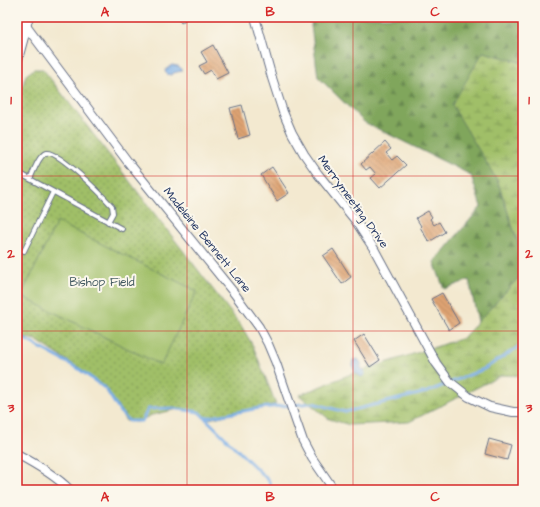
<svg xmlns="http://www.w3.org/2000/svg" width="540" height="507" viewBox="0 0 540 507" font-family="'Architects Daughter',sans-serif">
  <defs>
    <pattern id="forest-firs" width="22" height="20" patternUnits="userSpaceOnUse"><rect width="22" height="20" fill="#80a65c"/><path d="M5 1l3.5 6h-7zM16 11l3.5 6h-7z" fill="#68884f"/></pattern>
    <pattern id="wetland-marsh" width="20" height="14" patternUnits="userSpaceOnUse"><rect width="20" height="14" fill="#a0bf67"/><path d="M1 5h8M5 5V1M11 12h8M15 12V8" fill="none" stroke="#829c58"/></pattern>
    <pattern id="park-dots" width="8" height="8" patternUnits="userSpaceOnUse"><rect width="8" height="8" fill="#a0bf67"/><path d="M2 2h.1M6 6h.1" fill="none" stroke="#829c58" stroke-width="1.8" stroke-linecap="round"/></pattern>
    <pattern id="building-back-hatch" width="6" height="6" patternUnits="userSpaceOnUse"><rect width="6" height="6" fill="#dea372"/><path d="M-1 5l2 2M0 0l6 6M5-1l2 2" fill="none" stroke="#b38561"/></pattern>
  </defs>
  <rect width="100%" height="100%" fill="#fbf7ec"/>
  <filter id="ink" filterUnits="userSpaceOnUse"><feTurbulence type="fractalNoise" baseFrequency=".025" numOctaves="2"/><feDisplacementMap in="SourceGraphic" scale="8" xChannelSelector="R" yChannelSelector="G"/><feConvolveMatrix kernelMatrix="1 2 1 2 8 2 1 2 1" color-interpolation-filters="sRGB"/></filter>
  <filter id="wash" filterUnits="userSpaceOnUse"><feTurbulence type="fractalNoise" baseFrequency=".012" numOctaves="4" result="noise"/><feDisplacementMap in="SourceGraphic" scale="16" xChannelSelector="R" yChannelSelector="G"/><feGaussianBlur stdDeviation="0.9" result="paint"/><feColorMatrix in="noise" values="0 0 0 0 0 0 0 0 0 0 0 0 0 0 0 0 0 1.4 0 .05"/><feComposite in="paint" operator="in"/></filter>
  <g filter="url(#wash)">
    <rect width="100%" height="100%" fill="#f3e9d0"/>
    <polygon fill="url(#forest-firs)" stroke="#4e6a5d" points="312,17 519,17 523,19 523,63 483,52 453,105 498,182 523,258 523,273 478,322 469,280 444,289 434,262 481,207 471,175 364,122 318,77 311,26"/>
    <g fill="url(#wetland-marsh)" stroke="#5e7762">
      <polygon points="483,52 523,63 523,258 498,182 452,105"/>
      <polygon points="523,273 523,376 502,375 409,422 350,425 329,419 299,395 351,374 463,338"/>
    </g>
    <polygon fill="url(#park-dots)" stroke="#5e7762" points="34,69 43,69 242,327 253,346 276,404 209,419 197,412 178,409 152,415 137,422 126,421 102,385 80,369 36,340 17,336 17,103 26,75"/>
    <polygon fill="#a0bf67" stroke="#5e7762" points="57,222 197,291 161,365 21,296"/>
    <g fill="#7aaee7" stroke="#4a6ea2">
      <path d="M172,65L178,66L182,69V71C178,72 174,72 171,75L167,74L165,72C166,68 169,67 172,65Z"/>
      <polygon points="358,359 361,363 361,368 365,372 365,375 361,377 355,372 352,365 353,360"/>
    </g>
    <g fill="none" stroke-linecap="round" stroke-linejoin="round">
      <g stroke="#7aaee7" stroke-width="3">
        <polyline points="17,335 79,369 106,389 120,412 129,421 142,421 148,409 172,408 199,412 269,481 271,490"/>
        <polyline points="205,418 260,408 313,403 345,412 427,392 484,369 523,344"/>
      </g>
    </g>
    <g id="blocks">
      <g fill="url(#building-back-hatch)">
        <polygon points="177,17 189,17 181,23"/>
        <polygon points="213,45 228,73 216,79 211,70 204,74 199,66 207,62 201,52"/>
        <polygon points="242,105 250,135 238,139 230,108"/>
        <polygon points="385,142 391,149 386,153 392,160 397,156 406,165 380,188 371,178 376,174 370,167 366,170 361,164"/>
        <polygon points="272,167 289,193 277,201 261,175"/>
        <polygon points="428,211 432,217 430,219 434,225 439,222 445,232 429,242 420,227 421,226 416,218"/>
        <polygon points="333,249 351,277 342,284 323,256"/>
        <polygon points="442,293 459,323 449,330 431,299"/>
        <polygon points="364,334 380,360 370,367 354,341"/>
        <polygon points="489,439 511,445 507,460 485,454"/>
      </g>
    </g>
  </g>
  <g filter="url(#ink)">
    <use href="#blocks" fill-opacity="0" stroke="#677086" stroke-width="1"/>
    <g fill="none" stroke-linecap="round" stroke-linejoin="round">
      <defs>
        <g id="service">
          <polyline points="17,172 122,229"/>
          <path d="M30,179C33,173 39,155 46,153C58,150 103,196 112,206L113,213L108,222"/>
          <polyline points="24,251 53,192"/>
        </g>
        <g id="minor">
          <polyline points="29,17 26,26 128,162 234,293 259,327 268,344 276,363 296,421 303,441 312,458 334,490"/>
          <polyline points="255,17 272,78 283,112 292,133 304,154 318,174 355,220 374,249 436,363 450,382 469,397 490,407 513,412 523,412"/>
          <path d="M17,454C34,463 56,476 70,490"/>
        </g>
        <polyline id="tertiary" points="17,59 26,26 19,17"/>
      </defs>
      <use href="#service" stroke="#677086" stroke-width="6"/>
      <use href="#minor" stroke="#677086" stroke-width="10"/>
      <use href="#tertiary" stroke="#677086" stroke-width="12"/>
      <use href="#service" stroke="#fff" stroke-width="4"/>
      <use href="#minor" stroke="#fff" stroke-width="8"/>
      <use href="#tertiary" stroke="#fff" stroke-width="10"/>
    </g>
  </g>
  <path fill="none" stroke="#d62828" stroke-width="1" stroke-opacity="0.55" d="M187,17V490M353,17V490M17,176H523M17,331H523"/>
  <g text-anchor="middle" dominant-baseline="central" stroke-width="4" stroke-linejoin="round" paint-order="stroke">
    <g font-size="12" fill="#1b2f5e" stroke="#fbf7ec">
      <text transform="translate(353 202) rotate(54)">Merrymeeting Drive</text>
      <text transform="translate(207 240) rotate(51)">Madeleine Bennett Lane</text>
    </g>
    <g font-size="12" fill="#435a61" stroke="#fbf7ec">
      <text x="102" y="282">Bishop Field</text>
    </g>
  </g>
  <rect width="540" height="507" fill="none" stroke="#fbf7ec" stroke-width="44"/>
  <rect x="22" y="22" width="496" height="463" fill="none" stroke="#d62828" stroke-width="1.5"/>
  <g font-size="13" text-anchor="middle" font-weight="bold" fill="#d62828">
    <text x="105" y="16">A</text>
    <text x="270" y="16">B</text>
    <text x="435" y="16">C</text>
    <text x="11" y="104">1</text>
    <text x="529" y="104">1</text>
    <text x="11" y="258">2</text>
    <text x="529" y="258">2</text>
    <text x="11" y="412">3</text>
    <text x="529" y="412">3</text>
    <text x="105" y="501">A</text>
    <text x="270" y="501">B</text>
    <text x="435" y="501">C</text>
  </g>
</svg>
